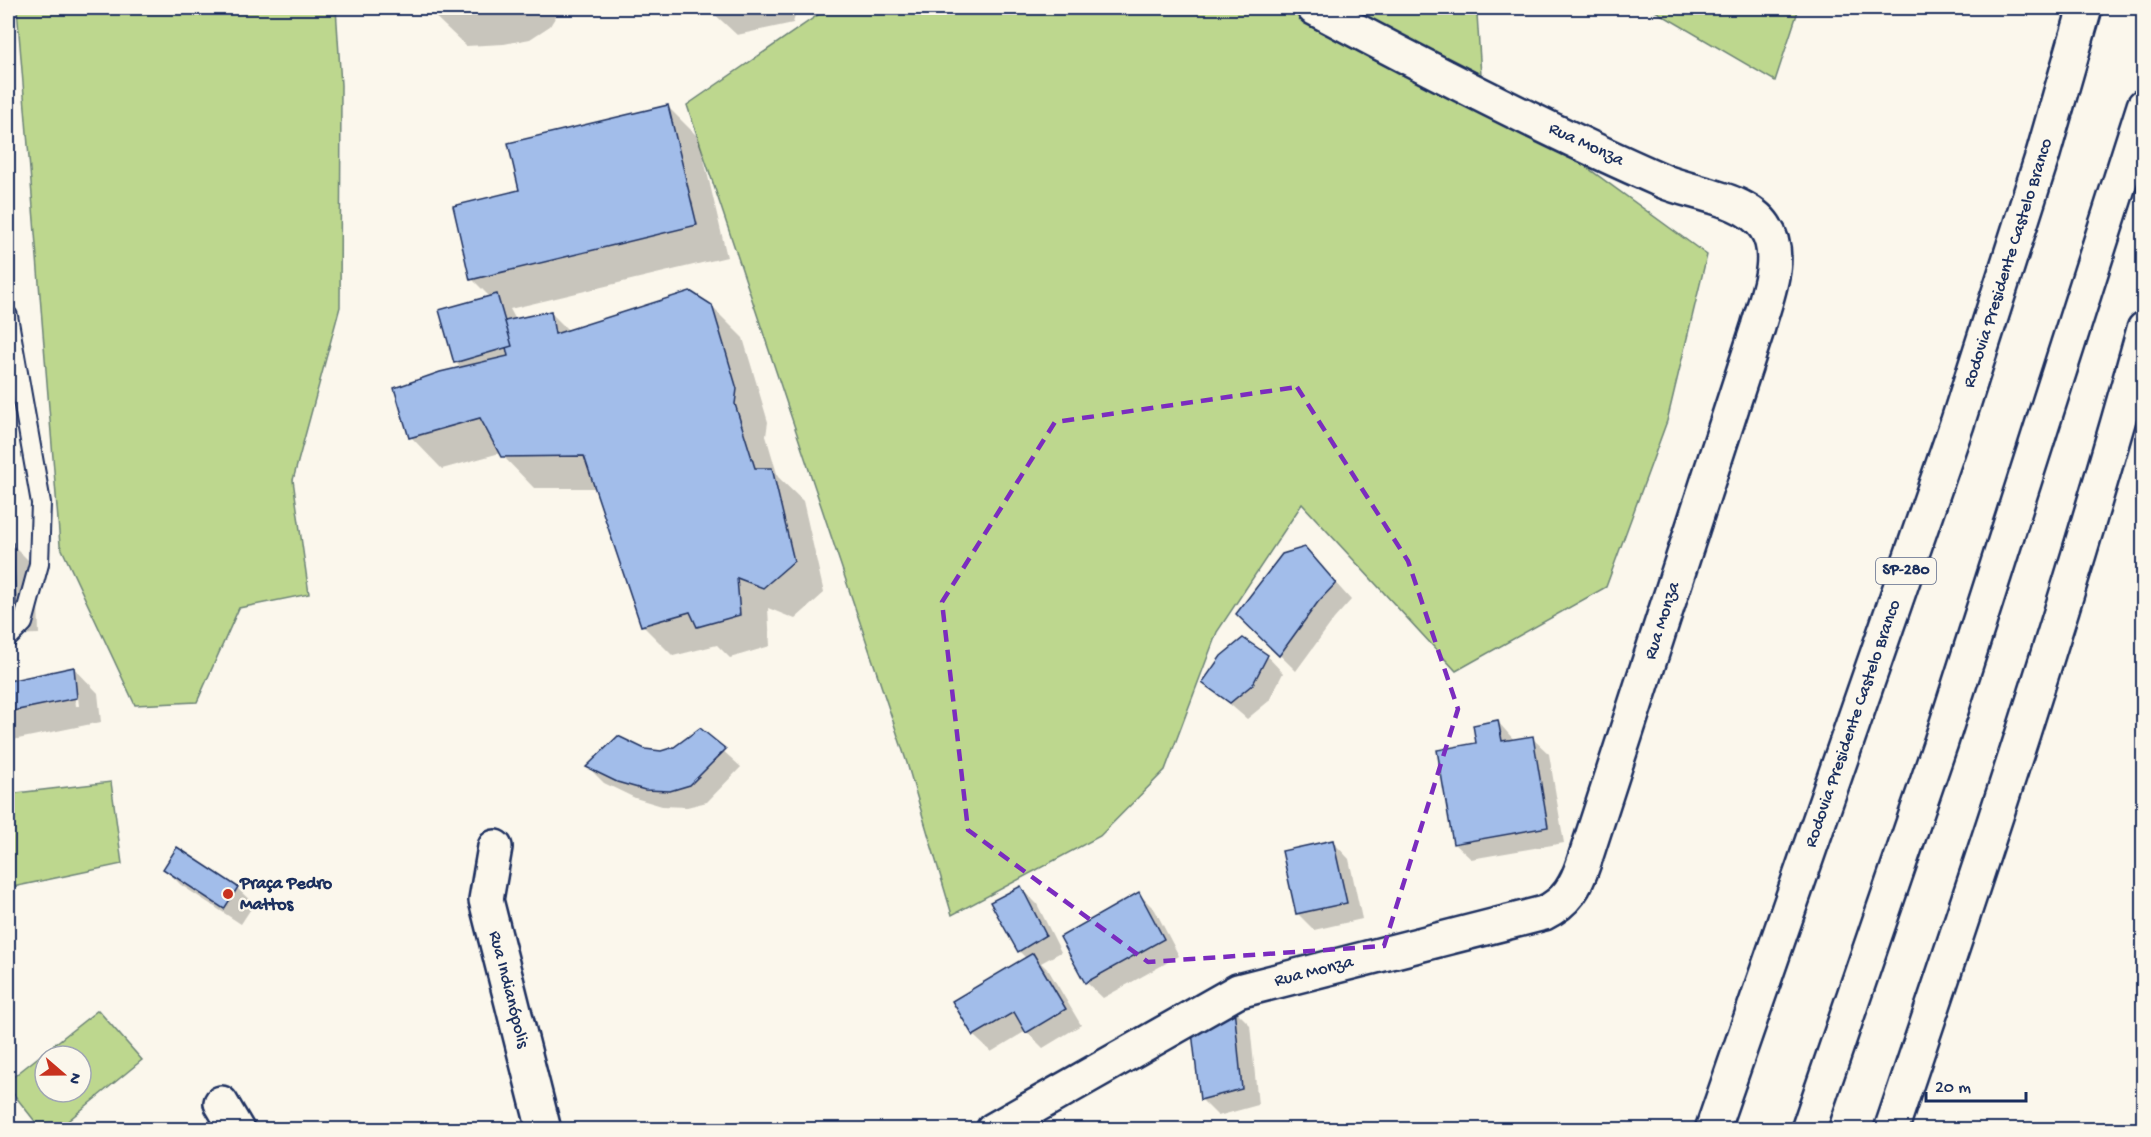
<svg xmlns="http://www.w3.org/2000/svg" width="2151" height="1137" viewBox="0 0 2151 1137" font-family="'Gochi Hand',sans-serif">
  <rect width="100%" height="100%" fill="#fbf7ec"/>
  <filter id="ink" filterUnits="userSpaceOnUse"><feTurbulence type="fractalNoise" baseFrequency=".0167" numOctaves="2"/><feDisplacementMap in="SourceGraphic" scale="12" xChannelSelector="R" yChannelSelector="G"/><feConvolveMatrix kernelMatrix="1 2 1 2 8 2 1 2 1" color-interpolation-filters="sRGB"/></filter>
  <g filter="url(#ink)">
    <g fill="#bdd78e" stroke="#6c8376" stroke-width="1.5" fill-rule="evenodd">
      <polygon points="17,8 336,8 341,85 340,307 293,480 309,594 239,608 197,702 135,705 60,545"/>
      <polygon points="828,8 1500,8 1477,14 1482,91 1707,255 1667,421 1606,587 1456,671 1302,504 1217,632 1165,770 1100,836 952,915 907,763 687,105"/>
      <polygon points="1650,8 1799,8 1775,81"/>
      <polygon points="111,782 122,864 8,888 8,794"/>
      <path d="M98,1010L142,1060L58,1129H41L8,1087V1081ZM45,1056H81V1092H45Z"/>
    </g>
    <g fill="#0003" fill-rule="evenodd">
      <polygon points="426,8 561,8 550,26 530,39 504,44 466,46"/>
      <polygon points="708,8 797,8 793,23 737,35"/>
      <polygon points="668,107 699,138 727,257 510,309 516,320 550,312 569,331 711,306 743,338 768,422 766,436 778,477 803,501 824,593 795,619 768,608 770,646 730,658 717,645 673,656 642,625 596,488 534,488 500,453 442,469 411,437 462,369 455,362 490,297 472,279 521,191"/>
      <polygon points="12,544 37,569 39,634 8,635 8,545"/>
      <polygon points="1304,548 1351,600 1334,619 1296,671 1238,614"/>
      <polygon points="1267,656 1283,673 1269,701 1247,719 1204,682"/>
      <path d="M74,668L98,693L101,722L8,741V683ZM75,696H78L79,706H76Z"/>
      <polygon points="1498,722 1515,741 1532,738 1549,754 1564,843 1471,859 1454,843 1478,745"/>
      <polygon points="700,730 741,767 707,802 687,807 662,806 635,798 604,783 588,767 645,750 661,753 675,748"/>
      <polygon points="1333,842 1349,859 1362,919 1314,930 1297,913"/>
      <polygon points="164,868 237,888 254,904 241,924 181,885"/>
      <polygon points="1021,888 1037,904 1061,952 1041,963 1049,971 1081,1025 1043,1048 1026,1031 991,1052 974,1036 954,1001 1026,958 1019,951"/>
      <polygon points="1139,894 1155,910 1179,956 1103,998 1086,982"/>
      <polygon points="1234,1009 1250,1025 1258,1105 1218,1116 1201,1099"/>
    </g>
    <g fill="#a2bdea" stroke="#1b2f5e" stroke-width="1.5">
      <polygon points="425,8 500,8 471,14 434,15"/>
      <polygon points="668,105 697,225 470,280 453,206 519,190 508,143"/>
      <polygon points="690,291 712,305 737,389 735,404 755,468 772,468 794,561 763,588 737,578 740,615 697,627 690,612 641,626 584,456 501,457 480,418 409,438 394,388 440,372 508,356 500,322 551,311 555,334"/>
      <polygon points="497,294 512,346 454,363 439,310"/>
      <polygon points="8,543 13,543 16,610 8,611"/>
      <polygon points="1305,547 1336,583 1318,602 1279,656 1236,614 1282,554"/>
      <polygon points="1243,638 1268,655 1253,684 1230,703 1202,683 1221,656"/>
      <polygon points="74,667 77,698 8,712 8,681"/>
      <polygon points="1498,720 1502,741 1533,736 1548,827 1453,844 1437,750 1476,743 1473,725"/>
      <polygon points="700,728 726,749 690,785 670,791 645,790 617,782 586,767 618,736 645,749 661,751 674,747"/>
      <polygon points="1333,840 1347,903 1296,914 1282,851"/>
      <polygon points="177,847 238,887 224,909 163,869"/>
      <polygon points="1021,886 1046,935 1018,952 990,902"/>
      <polygon points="1139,892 1164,939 1085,983 1060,937"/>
      <polygon points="1033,953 1066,1009 1026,1033 1014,1012 973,1036 952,1001"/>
      <polygon points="1234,1007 1242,1089 1200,1100 1192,1032"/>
    </g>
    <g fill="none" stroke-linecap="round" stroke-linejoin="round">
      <defs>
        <polyline id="lane" points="8,316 41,503 39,564 23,623 8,638"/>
        <g id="street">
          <path id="s1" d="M495,847L486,900L544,1130"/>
          <polyline points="221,1103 237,1130"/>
          <path id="s2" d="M993,1130L1238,991L1544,913C1567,902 1576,886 1584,862L1758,327C1766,297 1785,256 1765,227C1746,198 1693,194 1663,181C1544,129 1428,69 1314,8"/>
        </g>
        <g id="highway">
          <path id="s3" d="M1712,1130L1957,424L2043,154L2085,8"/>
          <polyline points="1808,1130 1941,742 2144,106"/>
          <path d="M1891,1130C1981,865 2070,599 2144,329"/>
        </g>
      </defs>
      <use href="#lane" stroke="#1b2f5e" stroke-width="22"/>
      <use href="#street" stroke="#1b2f5e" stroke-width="38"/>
      <use href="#highway" stroke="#1b2f5e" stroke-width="38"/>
      <use href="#lane" stroke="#fbf7ec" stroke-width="18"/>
      <use href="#street" stroke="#fbf7ec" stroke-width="33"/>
      <use href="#highway" stroke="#fbf7ec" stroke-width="33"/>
    </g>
  </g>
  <path fill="none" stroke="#7b2cbf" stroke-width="4.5" stroke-dasharray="12 8" stroke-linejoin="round" d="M1297,387L1408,561L1458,709L1384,946L1148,962L968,830L942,602L1055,422Z"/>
  <circle fill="#c8321e" stroke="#fbf7ec" stroke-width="2" cx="228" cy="894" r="6"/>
  <g text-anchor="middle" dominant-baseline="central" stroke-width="4.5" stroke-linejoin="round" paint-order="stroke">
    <rect fill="#fbf7ec" stroke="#5e6b89" stroke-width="1.5" x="1876" y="558" width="60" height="26" rx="4.5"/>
    <g font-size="16" font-weight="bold" fill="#1b2f5e">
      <text x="1906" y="571">SP-280</text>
    </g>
    <g font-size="18" fill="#1b2f5e" stroke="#fbf7ec">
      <text transform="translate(1586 145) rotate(25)">Rua Monza</text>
      <text stroke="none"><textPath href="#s3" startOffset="916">Rodovia Presidente Castelo Branco</textPath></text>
      <text stroke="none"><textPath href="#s2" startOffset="918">Rua Monza</textPath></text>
      <text stroke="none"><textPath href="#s3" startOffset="430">Rodovia Presidente Castelo Branco</textPath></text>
      <text stroke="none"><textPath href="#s2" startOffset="360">Rua Monza</textPath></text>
      <text stroke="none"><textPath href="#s1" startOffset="146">Rua Indianópolis</textPath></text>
    </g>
    <g font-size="18" font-weight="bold" fill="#1b2f5e" stroke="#fbf7ec" text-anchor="start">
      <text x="240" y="884">Praça Pedro<tspan x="240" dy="21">Mattos</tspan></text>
    </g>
  </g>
  <rect width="2151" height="1137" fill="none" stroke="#fbf7ec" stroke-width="30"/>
  <rect x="15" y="15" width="2121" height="1107" fill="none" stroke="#1b2f5e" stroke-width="2" filter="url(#ink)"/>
  <g transform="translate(63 1074) rotate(110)"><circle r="28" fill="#fbf7ec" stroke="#a1a7b3" stroke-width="1.5"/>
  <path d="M0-4.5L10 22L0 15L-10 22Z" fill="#c8321e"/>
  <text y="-9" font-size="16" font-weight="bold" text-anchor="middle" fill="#1b2f5e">N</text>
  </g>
  <path d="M1926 1092v9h100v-9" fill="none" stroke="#1b2f5e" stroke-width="3"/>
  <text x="1935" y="1092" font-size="18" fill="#1b2f5e" stroke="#fbf7ec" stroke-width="4.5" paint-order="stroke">20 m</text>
</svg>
